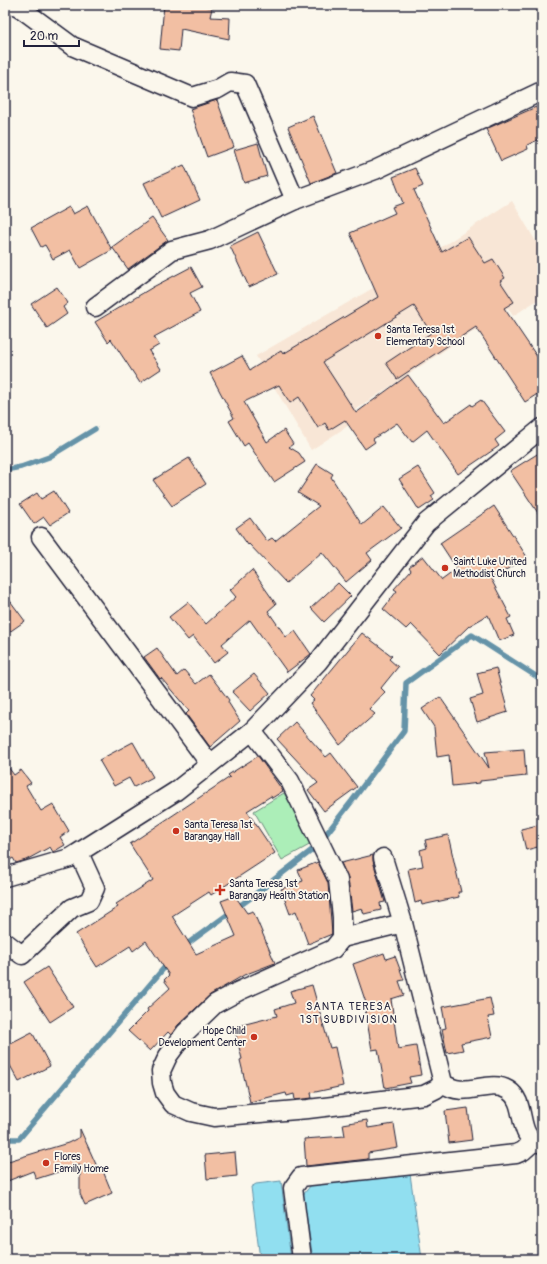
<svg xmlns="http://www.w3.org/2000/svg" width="547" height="1264" viewBox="0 0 547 1264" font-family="Pangolin,sans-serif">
  <rect width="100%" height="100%" fill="#fbf7ec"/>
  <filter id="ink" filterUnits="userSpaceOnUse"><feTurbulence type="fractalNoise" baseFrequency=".025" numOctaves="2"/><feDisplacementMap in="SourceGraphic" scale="8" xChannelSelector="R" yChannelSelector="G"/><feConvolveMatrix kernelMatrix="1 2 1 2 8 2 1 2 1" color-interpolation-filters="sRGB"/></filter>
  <g filter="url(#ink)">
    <polygon fill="#f8e6d6" points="512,201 542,252 542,297 513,316 508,308 352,412 357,420 311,450 256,356 423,259"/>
    <polygon fill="#aceeb8" stroke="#67887a" points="284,793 313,843 282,860 254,811"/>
    <g fill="#91dff0" stroke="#6593a8">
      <polygon points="410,1174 422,1259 313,1259 303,1195 311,1185"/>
      <polygon points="281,1181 291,1259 260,1259 251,1187 256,1184"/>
    </g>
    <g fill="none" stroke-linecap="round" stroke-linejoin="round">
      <g stroke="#6593a8" stroke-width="5.5">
        <polyline points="5,470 21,467 49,457 95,429"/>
        <polyline points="183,947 249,899 316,847 352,801 404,731 406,683 472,635 542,680"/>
        <polyline points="5,1139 19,1139 169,962"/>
      </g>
    </g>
    <g fill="#f2bfa3" stroke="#22223b">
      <polygon points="164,5 198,5 212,8 210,17 230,18 229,39 181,29 179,51 160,49"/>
      <polygon points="217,100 234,147 207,157 190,109"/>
      <polygon points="536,107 542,119 542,138 527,145 528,149 501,161 486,129"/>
      <polygon points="313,116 337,173 311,183 288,127"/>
      <polygon points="258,143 267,176 244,183 234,150"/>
      <polygon points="184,165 200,200 161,218 144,183"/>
      <polygon points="415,168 423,186 414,190 442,252 468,237 485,263 493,259 505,278 500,281 514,302 504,308 542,364 542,391 525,402 476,327 397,379 386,363 431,333 414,306 323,362 356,413 408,375 444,423 471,404 472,406 481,400 505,432 495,440 499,446 458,474 427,430 412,442 397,423 373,439 375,442 365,449 345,420 329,430 325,423 318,428 299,397 290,403 279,385 244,402 267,442 284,430 293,444 289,447 299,453 305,462 274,482 248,443 244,446 229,421 234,418 210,373 242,356 250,370 281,351 283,354 378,297 350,233 395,213 392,207 403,203 393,177"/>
      <polygon points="88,206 112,250 80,268 70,250 53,259 45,245 41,247 31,228 69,207 73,214"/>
      <polygon points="152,218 168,240 128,269 112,247"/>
      <polygon points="258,232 278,274 249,287 230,246"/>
      <polygon points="191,267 202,287 190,293 200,312 154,337 159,345 149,351 161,369 140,383 111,339 108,342 95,322 153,287"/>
      <polygon points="57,287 68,303 63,307 67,314 47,328 31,304"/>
      <polygon points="542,451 542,519 510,471"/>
      <polygon points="189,458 206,484 172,506 153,480"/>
      <polygon points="317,464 333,474 331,477 362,525 384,507 401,528 367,553 372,560 346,582 322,552 286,583 249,544 248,545 236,528 250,518 267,541 272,538 275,541 319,506 298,493"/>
      <polygon points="418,467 435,493 431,496 434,500 419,510 399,479"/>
      <polygon points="54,491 68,513 50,525 44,517 34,524 20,504 37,493 41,499"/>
      <polygon points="494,506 527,557 491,579 511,617 507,619 514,635 499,641 488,615 469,626 440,654 411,624 406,629 383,609 397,591 394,589 411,570 409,567 423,556 442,580 457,569 440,543"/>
      <polygon points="252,570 276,604 268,611 286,637 295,631 311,654 287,672 250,620 222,644 228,652 214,663 193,636 188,640 169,617 188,602 206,624 236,597 230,590"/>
      <polygon points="338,583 351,596 324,622 311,608"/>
      <polygon points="5,594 25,621 5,635"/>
      <polygon points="362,633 392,656 389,659 398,667 381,688 385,692 369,709 375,714 340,745 310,703 314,700 310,696"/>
      <polygon points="157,648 177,676 184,670 196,684 209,674 229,700 228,702 240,721 210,747 186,714 189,711 161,678 160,679 144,657"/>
      <polygon points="496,668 508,712 477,722 470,699 483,695 477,673"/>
      <polygon points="254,674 270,693 250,711 232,692"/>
      <polygon points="440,697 489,768 485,752 524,749 526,776 480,781 480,783 452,786 449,755 437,757 434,727 422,709"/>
      <polygon points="295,722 326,757 331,753 357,787 324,811 308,790 318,783 277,739"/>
      <polygon points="133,742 153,777 134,787 129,778 114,786 99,760"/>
      <polygon points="258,756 283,791 272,798 271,796 247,811 275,853 211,895 209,892 172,916 196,954 236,936 221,901 235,896 247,913 253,911 275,963 244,975 210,995 178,1025 171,1035 168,1032 150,1051 128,1031 148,1011 147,1009 170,988 164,980 169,975 146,941 133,951 130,946 97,967 76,934 118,907 116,904 153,880 130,844 230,777 228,775"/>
      <polygon points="5,763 14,775 21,770 31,783 26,786 41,811 53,804 69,831 60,837 65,845 53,852 50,847 26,860 16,863 13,858 5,863"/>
      <polygon points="542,824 542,846 526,850 521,829"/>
      <polygon points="448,835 461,892 458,892 459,897 422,905 421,901 415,903 408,869 423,866 420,850 427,848 425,840"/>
      <polygon points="373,855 373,861 385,902 380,903 381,910 364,914 362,908 352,911 348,879 341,863"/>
      <polygon points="318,862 328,883 332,934 308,944 296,911 290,914 281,889 303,881 298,870"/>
      <polygon points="384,953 386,959 395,956 404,980 399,981 404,995 391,999 398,1049 416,1046 421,1075 409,1077 411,1083 385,1088 378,1049 372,1050 365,1009 368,1009 353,964"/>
      <polygon points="47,967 73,1007 50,1022 24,982"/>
      <polygon points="312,985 330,1048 335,1047 343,1086 311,1093 312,1098 295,1100 294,1094 287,1096 286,1093 250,1102 240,1060 242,1059 234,1027 277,1016 275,1009 294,1003 290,991"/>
      <polygon points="490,998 494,1016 488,1017 492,1037 461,1043 463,1050 447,1053 442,1029 446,1028 442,1007"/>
      <polygon points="32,1032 50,1066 19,1082 5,1056 5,1046"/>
      <polygon points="468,1108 472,1140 449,1143 445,1111"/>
      <polygon points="367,1120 368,1128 394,1124 398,1148 368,1153 368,1159 306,1166 304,1139 345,1136 343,1124"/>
      <polygon points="80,1129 99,1171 103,1171 112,1193 85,1205 80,1194 80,1165 36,1179 33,1171 5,1182 5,1162 68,1143 80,1137"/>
      <polygon points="235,1152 237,1176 207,1179 205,1155"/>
    </g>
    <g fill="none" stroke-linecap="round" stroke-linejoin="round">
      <defs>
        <g id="minor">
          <polyline points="14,5 19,7 72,46 192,97 218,89 230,82 245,84 295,200 375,170 542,91"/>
          <polyline points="95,307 172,250 210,240 295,200"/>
          <polyline points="41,537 210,764"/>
          <path d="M252,731L290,781L338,880L342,917V938L403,923L443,1083C464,1100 489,1078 508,1090C529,1103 514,1139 542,1144"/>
          <polyline points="383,858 403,923"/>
          <polyline points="5,877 70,858 176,791 252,731 318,662 426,523 542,428"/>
          <polyline points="342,938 333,949 239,991 215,1004 185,1033 168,1056 161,1071 162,1083 165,1093 173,1104 191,1112 214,1117 308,1109 424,1095 436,1089 443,1083"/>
          <polyline points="5,942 22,955 72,908 89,901 95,888 79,853"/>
          <polyline points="302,1259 293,1188 301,1177 516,1154 523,1151 533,1142"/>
        </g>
      </defs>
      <use href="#minor" stroke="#22223b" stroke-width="21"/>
      <use href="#minor" stroke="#fbf7ec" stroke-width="18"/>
    </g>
  </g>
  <g fill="#c8321e" stroke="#fbf7ec" stroke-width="1.5">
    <circle cx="378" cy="336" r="4"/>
    <circle cx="445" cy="568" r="4"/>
    <circle cx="176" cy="831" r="4"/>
    <path d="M218 884h4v4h4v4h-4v4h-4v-4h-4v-4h4z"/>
    <circle cx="254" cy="1037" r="4"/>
    <circle cx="46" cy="1163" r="4"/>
  </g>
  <g text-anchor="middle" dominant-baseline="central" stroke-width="3.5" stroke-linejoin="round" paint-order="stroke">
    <g font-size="10" fill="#22223b" stroke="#fbf7ec" text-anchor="start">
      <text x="386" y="330">Santa Teresa 1st<tspan x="386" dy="12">Elementary School</tspan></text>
      <text x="453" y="562">Saint Luke United<tspan x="453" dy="12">Methodist Church</tspan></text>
      <text x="184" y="825">Santa Teresa 1st<tspan x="184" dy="12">Barangay Hall</tspan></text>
      <text x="229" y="884">Santa Teresa 1st<tspan x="229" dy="12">Barangay Health Station</tspan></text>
      <text x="246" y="1031" text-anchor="end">Hope Child<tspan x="246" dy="12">Development Center</tspan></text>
      <text x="54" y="1157">Flores<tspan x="54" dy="12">Family Home</tspan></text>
    </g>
    <g font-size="11" letter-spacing="1" fill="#22223b" stroke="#fbf7ec">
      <text x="349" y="1006">SANTA TERESA<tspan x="349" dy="13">1ST SUBDIVISION</tspan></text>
    </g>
  </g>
  <rect width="547" height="1264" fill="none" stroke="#fbf7ec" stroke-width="20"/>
  <rect x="10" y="10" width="527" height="1244" fill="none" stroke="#22223b" stroke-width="1.5" filter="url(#ink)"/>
  <path d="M24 40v6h55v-6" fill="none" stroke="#22223b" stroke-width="2"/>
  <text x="30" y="40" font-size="12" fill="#22223b" stroke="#fbf7ec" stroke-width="3" paint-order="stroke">20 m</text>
</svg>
